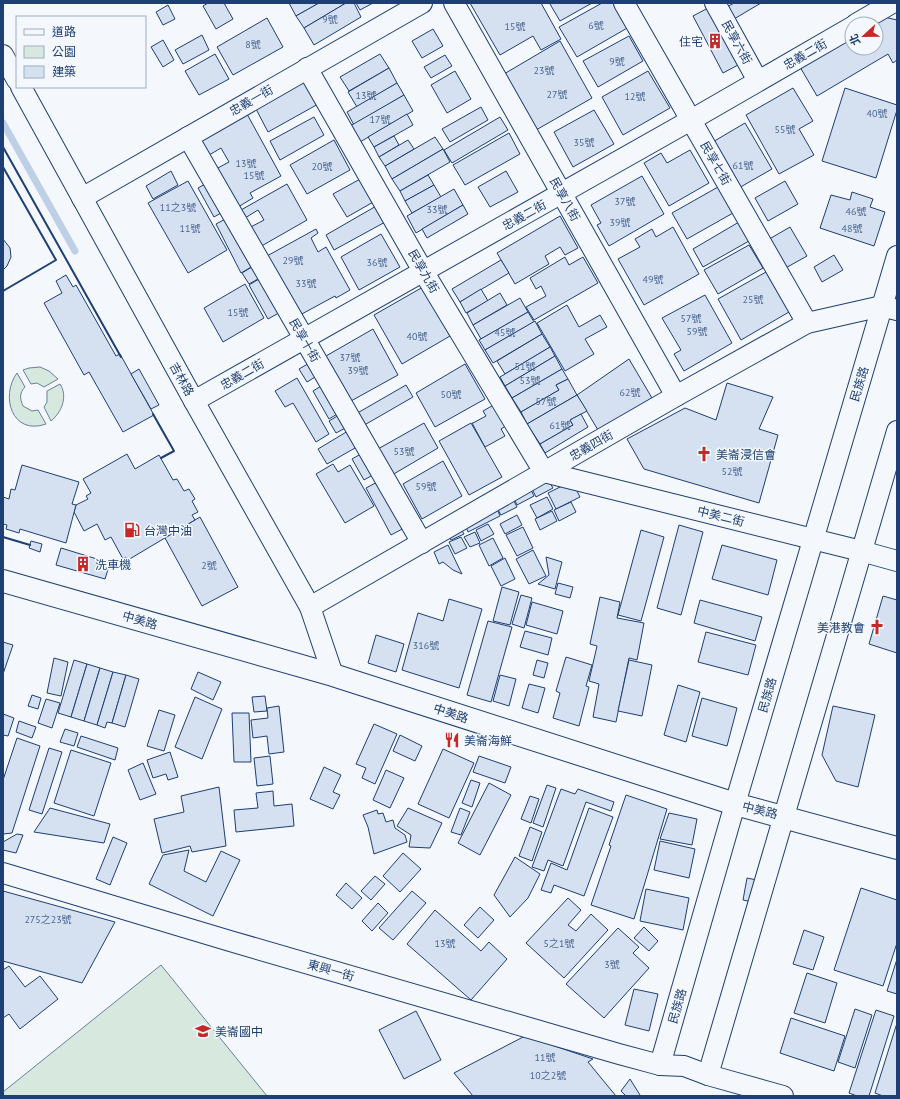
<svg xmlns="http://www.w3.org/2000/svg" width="900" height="1099" viewBox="0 0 900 1099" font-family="'PT Sans','Noto Sans TC',sans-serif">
  <rect width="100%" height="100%" fill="#f4f7fb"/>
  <g fill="#d7e8df" stroke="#687fa3">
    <polygon points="40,367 49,371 58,379 44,387 37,383 31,384 23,370 29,368"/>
    <path d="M17,373L25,387C19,393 20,399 23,406L32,411L38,410L46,424C12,436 0,396 17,373Z"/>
    <path d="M60,384C68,396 62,412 51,421L44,407L47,402V391Z"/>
    <polygon points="161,965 267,1096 3,1096 3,1092"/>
  </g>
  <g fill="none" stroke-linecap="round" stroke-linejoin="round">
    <polyline stroke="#bed0e5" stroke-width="7" points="3,123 75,251"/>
  </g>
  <g fill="#d5e0f0" stroke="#1d3f73">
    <polygon points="208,3 224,3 233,19 216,29 203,6"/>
    <polygon points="289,3 319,3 296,16"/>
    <polygon points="319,3 346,3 304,28 296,16"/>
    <polygon points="346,3 354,3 361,17 314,45 304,28"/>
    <polygon points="356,3 373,3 360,10"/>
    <polygon points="470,3 541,3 561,39 541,50 533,36 500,55"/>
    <polygon points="552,3 592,3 560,21 550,4"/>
    <polygon points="602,3 615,3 629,27 577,57 559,27"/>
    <polygon points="734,3 761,3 734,19 727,7"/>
    <polygon points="168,5 175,19 163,25 156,12"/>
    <polygon points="708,8 738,65 723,73 693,16"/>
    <polygon points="884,17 897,20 897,60 893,63 888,54 817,96 800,67 852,36 852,48 876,48 876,24 872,24"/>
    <polygon points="267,18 283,47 233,75 217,47"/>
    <polygon points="433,29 443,46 422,58 412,41"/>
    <polygon points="202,35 209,50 183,64 175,50"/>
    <polygon points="629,36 643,61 598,87 583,61"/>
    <polygon points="163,40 174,60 163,67 151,47"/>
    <polygon points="560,41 592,98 536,130 504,74"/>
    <polygon points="215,54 229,79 199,95 185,71"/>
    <polygon points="380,54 389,68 349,91 340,77"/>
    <polygon points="445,55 452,66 431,78 424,67"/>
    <polygon points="389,68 397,83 357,107 348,92"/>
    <polygon points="455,71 471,99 447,113 431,85"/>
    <polygon points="648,71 670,108 623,135 602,97"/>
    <polygon points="306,78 320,103 268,132 255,107"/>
    <polygon points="397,83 404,95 354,125 347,112"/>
    <polygon points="793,88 813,121 799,129 814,155 779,174 746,115"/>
    <polygon points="845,88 897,105 897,110 876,178 822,161"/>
    <polygon points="404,95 413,111 360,142 350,126"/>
    <polygon points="481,107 488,120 450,142 442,129"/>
    <polygon points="594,110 614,144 573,167 554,132"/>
    <polygon points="247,114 281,176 250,193 253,198 238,207 216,169 229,162 221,148 209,155 200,140"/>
    <polygon points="407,114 413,125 374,147 368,137"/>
    <polygon points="314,117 324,135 280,160 270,141"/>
    <polygon points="500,117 508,130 452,163 444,150"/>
    <polygon points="745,123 772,169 737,189 711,143"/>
    <polygon points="509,133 520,154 465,185 453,165"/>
    <polygon points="394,136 399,145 379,157 374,147"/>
    <polygon points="435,137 443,149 392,179 385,166"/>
    <polygon points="334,140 350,170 307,194 290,165"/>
    <polygon points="408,140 414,149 385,166 379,157"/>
    <polygon points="443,149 450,162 400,191 392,179"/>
    <polygon points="690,150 709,183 669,206 644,163 661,153 667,163"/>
    <polygon points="171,171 178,185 153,199 146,186"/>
    <polygon points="506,171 518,192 490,207 478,187"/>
    <polygon points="428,175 434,185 405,201 400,191"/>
    <polygon points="642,176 664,214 609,246 597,225 601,223 591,205"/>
    <polygon points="362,178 375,201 347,217 333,194"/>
    <polygon points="188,181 227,250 188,273 148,203"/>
    <polygon points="211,181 228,209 214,217 198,188"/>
    <polygon points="785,181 798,204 768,221 755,198"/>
    <polygon points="287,184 307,220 258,248 247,229 264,220 258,210 245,218 241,210"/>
    <polygon points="434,185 441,197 412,213 405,201"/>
    <polygon points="718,187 733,213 687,239 672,213"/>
    <polygon points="454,189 463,205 416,233 407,216"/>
    <polygon points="852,192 873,199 870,207 885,212 874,246 820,228 831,195 850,200"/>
    <polygon points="378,205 387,221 334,250 326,235"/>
    <polygon points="463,205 468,214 427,238 422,229"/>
    <polygon points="231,216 258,263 241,273 216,224"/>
    <polygon points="560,216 578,248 565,255 560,247 545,256 549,264 515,284 497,253"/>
    <polygon points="739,222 749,241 703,267 693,249"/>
    <polygon points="673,227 699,274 644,305 618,259 640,247 635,239 652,229 656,237"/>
    <polygon points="790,227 807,256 782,270 766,241"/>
    <polygon points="316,229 318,233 311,238 318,252 326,247 350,290 336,298 335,296 300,315 267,256"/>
    <polygon points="381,234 400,267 359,290 341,257"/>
    <polygon points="3,239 10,248 11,257 7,266 3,270"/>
    <polygon points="749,245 763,268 718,294 704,270"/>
    <polygon points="834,255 843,270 822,282 814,267"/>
    <polygon points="565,257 569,265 583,257 598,283 534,320 526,307 546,296 541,286 536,289 530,278"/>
    <polygon points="501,260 509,273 460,302 452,289"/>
    <polygon points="260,262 267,274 249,284 242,273"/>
    <polygon points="766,272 789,312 741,340 718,299"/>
    <polygon points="66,275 73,287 76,285 116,356 120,354 154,415 123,432 89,372 84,375 44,303 62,293 56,281"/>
    <polygon points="264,276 284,310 268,319 249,285"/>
    <polygon points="245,284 264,318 223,342 204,308"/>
    <polygon points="423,287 450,336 402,364 374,315"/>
    <polygon points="481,289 488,301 466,313 460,302"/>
    <polygon points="500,293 507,305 473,325 467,313"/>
    <polygon points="705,295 732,343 684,371 674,354 681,350 662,318"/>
    <polygon points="520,298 528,312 481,339 473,325"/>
    <polygon points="567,305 579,327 600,315 607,327 585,339 594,354 565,371 537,323"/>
    <polygon points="528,312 534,322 485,350 479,340"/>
    <polygon points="535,321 542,334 493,363 485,350"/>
    <polygon points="373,329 398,375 351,401 326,356"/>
    <polygon points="542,334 550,347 505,374 497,361"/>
    <polygon points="550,347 555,356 505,386 500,377"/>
    <polygon points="555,356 562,369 512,398 505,386"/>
    <polygon points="629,359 652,398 598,430 577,395"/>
    <polygon points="313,361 320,374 307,382 299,369"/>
    <polygon points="465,364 485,399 435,427 416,393"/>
    <polygon points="139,369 159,405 151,409 131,374"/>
    <polygon points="562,369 568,379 556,385 559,390 521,412 512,398"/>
    <polygon points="297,378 329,434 316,442 293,403 285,407 275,391"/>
    <polygon points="568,379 577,395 527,424 521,412 559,390 556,385"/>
    <polygon points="328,382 344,410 329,419 313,391"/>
    <polygon points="727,383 773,397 759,429 778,435 759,503 644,469 627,439 685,408 716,420"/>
    <polygon points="406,385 413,397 361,427 354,415"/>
    <polygon points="577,395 587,411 570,420 573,425 540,444 527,424"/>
    <polygon points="497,403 509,424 501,429 505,436 485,447 472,423 473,423 486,416 483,411"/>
    <polygon points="344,412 351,425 336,433 329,421"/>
    <polygon points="581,414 588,427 545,453 540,444 573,425 570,420"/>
    <polygon points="424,423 438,448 392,475 378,449"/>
    <polygon points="471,423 502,477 469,495 439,441"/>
    <polygon points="353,428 362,444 327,464 318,449"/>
    <polygon points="366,451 378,472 364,480 352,459"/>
    <polygon points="127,454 135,469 159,455 173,480 177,479 184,491 189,489 195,499 192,501 198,512 192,515 195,520 128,560 126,557 123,559 111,537 105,540 97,524 84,531 74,512 76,505 88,499 86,496 91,493 83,479"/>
    <polygon points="443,461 462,496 422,519 403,484"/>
    <polygon points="333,464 338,472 350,465 374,506 345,523 316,474"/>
    <polygon points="22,465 79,482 72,504 76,505 66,543 20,529 19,533 6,529 7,525 3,524 3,497 9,499 11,489 15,490"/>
    <polygon points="546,476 553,488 536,497 530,485"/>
    <polygon points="383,479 408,526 391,535 366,488"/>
    <polygon points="572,481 580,497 556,509 548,493"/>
    <polygon points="528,484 534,496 517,505 511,492"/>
    <polygon points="511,495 517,507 501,515 494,503"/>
    <polygon points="547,497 553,509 537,518 530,505"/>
    <polygon points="571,502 576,512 559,521 554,510"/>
    <polygon points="496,506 500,516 468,532 464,522"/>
    <polygon points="552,511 557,521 540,530 535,519"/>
    <polygon points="517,515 522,525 505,534 500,524"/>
    <polygon points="200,517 238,587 202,606 165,538"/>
    <polygon points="488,524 494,534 481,541 476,530"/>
    <polygon points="679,525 703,532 681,615 657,608"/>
    <polygon points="460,527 464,534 451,540 447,533"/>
    <polygon points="523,527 533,548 517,556 506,535"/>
    <polygon points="641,530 664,537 641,621 618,615"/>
    <polygon points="475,532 480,543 470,547 464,537"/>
    <polygon points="461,537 467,548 455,554 449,542"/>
    <polygon points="493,538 503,558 489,566 479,545"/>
    <polygon points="31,541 42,544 40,552 29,548"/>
    <polygon points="448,545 459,568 462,574 453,570 443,562 439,564 434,552"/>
    <polygon points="722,545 777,560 768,595 712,579"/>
    <polygon points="61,548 110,563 105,579 56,565"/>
    <polygon points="533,550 546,576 529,584 516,559"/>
    <polygon points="546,557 562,562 555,589 538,584 549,575"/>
    <polygon points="505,558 515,579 501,586 491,566"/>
    <polygon points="558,583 573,587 570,598 555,594"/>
    <polygon points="502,587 519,592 510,625 493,621"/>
    <polygon points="521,595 532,598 524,628 512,624"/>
    <polygon points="883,596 897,600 897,653 869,644"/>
    <polygon points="600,597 620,602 617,618 644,623 637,660 629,658 616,722 593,717 599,684 589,681 597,646 590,644"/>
    <polygon points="449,599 482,609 459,688 402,670 418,613 443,621"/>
    <polygon points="700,600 762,617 755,641 694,623"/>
    <polygon points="532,602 563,611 557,634 526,625"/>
    <polygon points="488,621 512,627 491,702 467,695"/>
    <polygon points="525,631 552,638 548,655 520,647"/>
    <polygon points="706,632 756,645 748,675 698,662"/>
    <polygon points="376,635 404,644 396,672 368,663"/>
    <polygon points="3,642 13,645 3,674"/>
    <polygon points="566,657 592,665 586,686 589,687 579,726 553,718 560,693 556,691"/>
    <polygon points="54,658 68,662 61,696 47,693"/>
    <polygon points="74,660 87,664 71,717 58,713"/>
    <polygon points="537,660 548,663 544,678 533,675"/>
    <polygon points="629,660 652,665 642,716 618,711"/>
    <polygon points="87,664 100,668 84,721 71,717"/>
    <polygon points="100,668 113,672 97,725 84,721"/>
    <polygon points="113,672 126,675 112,723 107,722 105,728 97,725"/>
    <polygon points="198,672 221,682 213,700 191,689"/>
    <polygon points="126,675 139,679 125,727 112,723"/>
    <polygon points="500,675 516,679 509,706 493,701"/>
    <polygon points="529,684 545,688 538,713 522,708"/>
    <polygon points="678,685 700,692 686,742 664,735"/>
    <polygon points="32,695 41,698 38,709 28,706"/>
    <polygon points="265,696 267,711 254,712 252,697"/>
    <polygon points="195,697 222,709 202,759 175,747"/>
    <polygon points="702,698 737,708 727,746 692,736"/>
    <polygon points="46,699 60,703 52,728 38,723"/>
    <polygon points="279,706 284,752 269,754 267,736 253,738 251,720 268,718 267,708"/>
    <polygon points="833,706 875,715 858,787 836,781 822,755"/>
    <polygon points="159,710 175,715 164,751 147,746"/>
    <polygon points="232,713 249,713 251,762 234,762"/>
    <polygon points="3,714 14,718 8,736 3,735"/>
    <polygon points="19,721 36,727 32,738 16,732"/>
    <polygon points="374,724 397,734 375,784 362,778 366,768 356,764"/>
    <polygon points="65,729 78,733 74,746 60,742"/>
    <polygon points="400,735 422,746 415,761 393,751"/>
    <polygon points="81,736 118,748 115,760 77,747"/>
    <polygon points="17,738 40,746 12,833 3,834 3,780"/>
    <polygon points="49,748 62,752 42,814 29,810"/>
    <polygon points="443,749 474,763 449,818 418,804"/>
    <polygon points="71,750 111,763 94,816 54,803"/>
    <polygon points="170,752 178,777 168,780 166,774 153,778 147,760"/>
    <polygon points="270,756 273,784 257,786 254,758"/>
    <polygon points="479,756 511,767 505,783 473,772"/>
    <polygon points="143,763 156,794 140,800 128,770"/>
    <polygon points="324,767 341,775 333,792 340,795 333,809 310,799"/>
    <polygon points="386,770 404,778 390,808 373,800"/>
    <polygon points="471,780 480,783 472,807 462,803"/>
    <polygon points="489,783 511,795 480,855 458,843"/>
    <polygon points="547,785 556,788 543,827 533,823"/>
    <polygon points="219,787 226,846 192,852 190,846 162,853 154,819 184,812 181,796"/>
    <polygon points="561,789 575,794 578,789 614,802 611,811 586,802 563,866 548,860 544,871 532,867"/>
    <polygon points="273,791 274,806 292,804 294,826 236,832 234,810 258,808 256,793"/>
    <polygon points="626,795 667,809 634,919 591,905 611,846 609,845"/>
    <polygon points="530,796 539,799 531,823 521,819"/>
    <polygon points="50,808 110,824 104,843 34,832"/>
    <polygon points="408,808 442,823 430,848 409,847 411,835 397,826"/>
    <polygon points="460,808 470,812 461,835 451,832"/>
    <polygon points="589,808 613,817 584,896 554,885 551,893 541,890 551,863 567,870"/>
    <polygon points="377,810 378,814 383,813 386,822 393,820 395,828 405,835 407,842 374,854 368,827 363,815"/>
    <polygon points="669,813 697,819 692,845 660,839"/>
    <polygon points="530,827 542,832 532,861 519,856"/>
    <polygon points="17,834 23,835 16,853 3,850 3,842"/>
    <polygon points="113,837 127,843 110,885 96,879"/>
    <polygon points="660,841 695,849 689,878 654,870"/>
    <polygon points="189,850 184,871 206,882 221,851 240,860 213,916 149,884 163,855"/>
    <polygon points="403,853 421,869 400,892 383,876"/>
    <polygon points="515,857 540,874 528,898 510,917 494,895"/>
    <polygon points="375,876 385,884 371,900 361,891"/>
    <polygon points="747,878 766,882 762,904 743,900"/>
    <polygon points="346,883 362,898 352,909 336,895"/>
    <polygon points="861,888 897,900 897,943 883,986 834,970"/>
    <polygon points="646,889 689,898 683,930 640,921"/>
    <polygon points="3,891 115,922 82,983 3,961"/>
    <polygon points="412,891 426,903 393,940 379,928"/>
    <polygon points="568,898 581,910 568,925 576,931 591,914 608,930 564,978 526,943"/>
    <polygon points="378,903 388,913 372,931 362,921"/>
    <polygon points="480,907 494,920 478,938 464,925"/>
    <polygon points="435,910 481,951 489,942 507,959 471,1000 407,944"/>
    <polygon points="644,927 658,941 649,951 634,938"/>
    <polygon points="618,928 639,947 633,953 649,968 604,1018 566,984"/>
    <polygon points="804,930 824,937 813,970 793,964"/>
    <polygon points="897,959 897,994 887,991"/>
    <polygon points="9,966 25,987 40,976 58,999 20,1029 9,1014 3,1018 3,970"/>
    <polygon points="807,973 837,983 825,1023 794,1013"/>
    <polygon points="634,989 658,994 649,1031 625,1025"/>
    <polygon points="855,1009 872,1015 855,1068 838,1062"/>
    <polygon points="876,1010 894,1016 869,1096 857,1096 849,1093"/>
    <polygon points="416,1011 441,1060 404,1079 379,1030"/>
    <polygon points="791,1018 845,1036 834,1071 780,1053"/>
    <polygon points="897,1023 897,1096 883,1096 875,1093"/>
    <polygon points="525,1036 593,1059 588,1062 616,1096 473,1096 454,1073"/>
    <polygon points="630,1079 640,1095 640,1096 626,1096 621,1091"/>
  </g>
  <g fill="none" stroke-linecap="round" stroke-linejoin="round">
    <defs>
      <g id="minor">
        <polyline points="454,3 676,396"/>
        <polyline points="624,3 807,323"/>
        <polyline points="715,3 758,81"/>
        <polyline points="856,24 892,3"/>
        <polyline points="3,55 17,80"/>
        <polyline points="307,68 423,271 544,472 861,551 897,561"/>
        <polyline points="21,87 194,401 310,607 333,675"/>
        <polyline points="188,137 422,543"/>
        <polyline points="82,198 422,3"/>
        <polyline points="194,401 691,120 852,27"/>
        <polyline points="310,607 676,396 807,323 882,306 897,310"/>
        <polyline points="3,873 230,941 619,1054 660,1065 684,1066 708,1075 783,1096"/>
        <polyline points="660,1065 735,804 897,256"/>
        <polyline points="708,1075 897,431"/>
      </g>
      <polyline id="tertiary" points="3,581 333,675 735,804 897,848"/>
    </defs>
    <use href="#minor" stroke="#1d3f73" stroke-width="22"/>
    <use href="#tertiary" stroke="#1d3f73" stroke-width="24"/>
    <use href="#minor" stroke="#f4f7fb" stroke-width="20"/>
    <use href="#tertiary" stroke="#f4f7fb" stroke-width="22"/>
    <g stroke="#1d3f73" stroke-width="2">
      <polyline points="3,147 121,357"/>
      <polyline points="3,167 56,260 3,291"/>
      <polyline points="153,414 174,451 161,458"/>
      <polyline points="3,537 30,545"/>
    </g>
  </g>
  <defs>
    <symbol id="building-bare" viewBox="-9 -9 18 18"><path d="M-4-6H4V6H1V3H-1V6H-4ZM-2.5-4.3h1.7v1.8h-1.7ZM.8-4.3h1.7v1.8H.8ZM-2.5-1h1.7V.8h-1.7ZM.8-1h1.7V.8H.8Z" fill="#c62828" stroke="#f4f7fb" stroke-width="2.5" paint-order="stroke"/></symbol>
    <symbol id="church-bare" viewBox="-9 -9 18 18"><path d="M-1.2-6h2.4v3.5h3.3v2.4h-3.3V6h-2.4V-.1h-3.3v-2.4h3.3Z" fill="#c62828" stroke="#f4f7fb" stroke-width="2.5" paint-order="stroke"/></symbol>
    <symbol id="fuel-bare" viewBox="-9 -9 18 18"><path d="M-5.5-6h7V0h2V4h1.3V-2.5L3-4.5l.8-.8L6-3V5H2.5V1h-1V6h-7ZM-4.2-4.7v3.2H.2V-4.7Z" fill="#c62828" stroke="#f4f7fb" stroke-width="2.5" paint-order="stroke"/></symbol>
    <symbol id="restaurant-bare" viewBox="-9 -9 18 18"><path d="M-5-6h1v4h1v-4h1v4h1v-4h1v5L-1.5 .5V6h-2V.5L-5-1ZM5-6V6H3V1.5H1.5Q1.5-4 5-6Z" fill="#c62828" stroke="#f4f7fb" stroke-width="2.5" paint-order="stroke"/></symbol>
    <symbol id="school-bare" viewBox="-9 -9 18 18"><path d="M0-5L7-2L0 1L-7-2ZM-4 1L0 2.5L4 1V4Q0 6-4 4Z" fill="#c62828" stroke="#f4f7fb" stroke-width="2.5" paint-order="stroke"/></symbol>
  </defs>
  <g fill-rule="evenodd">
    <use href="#building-bare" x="704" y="30" width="22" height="22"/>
    <use href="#church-bare" x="693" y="443" width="22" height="22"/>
    <use href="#fuel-bare" x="121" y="519" width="22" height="22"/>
    <use href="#building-bare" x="72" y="553" width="22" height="22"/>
    <use href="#church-bare" x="866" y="616" width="22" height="22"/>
    <use href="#restaurant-bare" x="441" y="729" width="22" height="22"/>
    <use href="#school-bare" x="192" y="1020" width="22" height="22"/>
  </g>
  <g text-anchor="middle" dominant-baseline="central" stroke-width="3" stroke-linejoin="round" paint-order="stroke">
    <g font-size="10" fill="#4b6792">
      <text x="330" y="19">9號</text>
      <text x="596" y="25">6號</text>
      <text x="515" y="26">15號</text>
      <text x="253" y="44">8號</text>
      <text x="617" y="61">9號</text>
      <text x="544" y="70">23號</text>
      <text x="557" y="94">27號</text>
      <text x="366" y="95">13號</text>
      <text x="635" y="96">12號</text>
      <text x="877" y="113">40號</text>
      <text x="380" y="119">17號</text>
      <text x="785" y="129">55號</text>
      <text x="584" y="142">35號</text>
      <text x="246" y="163">13號</text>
      <text x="743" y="165">61號</text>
      <text x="322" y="166">20號</text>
      <text x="254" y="175">15號</text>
      <text x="625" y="201">37號</text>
      <text x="178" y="207">11之3號</text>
      <text x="437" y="209">33號</text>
      <text x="856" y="211">46號</text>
      <text x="620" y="222">39號</text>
      <text x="190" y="228">11號</text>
      <text x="852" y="228">48號</text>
      <text x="293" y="260">29號</text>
      <text x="377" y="262">36號</text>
      <text x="653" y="279">49號</text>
      <text x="306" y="283">33號</text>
      <text x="753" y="299">25號</text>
      <text x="238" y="312">15號</text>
      <text x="691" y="318">57號</text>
      <text x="697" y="331">59號</text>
      <text x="505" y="332">45號</text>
      <text x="417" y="336">40號</text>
      <text x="350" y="357">37號</text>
      <text x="525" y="366">51號</text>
      <text x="358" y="370">39號</text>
      <text x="530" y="380">53號</text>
      <text x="630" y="392">62號</text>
      <text x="451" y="394">50號</text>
      <text x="546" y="401">57號</text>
      <text x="560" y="425">61號</text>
      <text x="404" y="451">53號</text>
      <text x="732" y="471">52號</text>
      <text x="426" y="486">59號</text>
      <text x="209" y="565">2號</text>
      <text x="426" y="645">316號</text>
      <text x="48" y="919">275之23號</text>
      <text x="445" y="943">13號</text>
      <text x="559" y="943">5之1號</text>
      <text x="612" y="964">3號</text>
      <text x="545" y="1057">11號</text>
      <text x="548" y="1075">10之2號</text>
    </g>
    <g font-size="12" fill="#1d3f73" stroke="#f4f7fb" text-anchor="start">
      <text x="703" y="41" text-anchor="end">住宅</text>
      <text x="716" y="454">美崙浸信會</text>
      <text x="144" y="530">台灣中油</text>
      <text x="95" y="564">洗車機</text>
      <text x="865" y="627" text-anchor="end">美港教會</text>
      <text x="464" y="740">美崙海鮮</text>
      <text x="215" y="1031">美崙國中</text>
    </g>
    <g font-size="12" fill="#1d3f73" stroke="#f4f7fb">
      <text transform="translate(737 42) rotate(61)">民享六街</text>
      <text transform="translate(805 54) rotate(-30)">忠義二街</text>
      <text transform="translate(251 100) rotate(-30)">忠義一街</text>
      <text transform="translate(716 163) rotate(60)">民享七街</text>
      <text transform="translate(565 199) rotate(61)">民享八街</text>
      <text transform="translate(524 215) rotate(-29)">忠義二街</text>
      <text transform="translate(424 271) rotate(60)">民享九街</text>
      <text transform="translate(305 340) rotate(60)">民享十街</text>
      <text transform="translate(242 374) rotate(-30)">忠義二街</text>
      <text transform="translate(182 379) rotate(61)">吉林路</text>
      <text transform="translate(859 384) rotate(-73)">民族路</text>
      <text transform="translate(591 445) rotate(-30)">忠義四街</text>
      <text transform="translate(721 516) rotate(14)">中美二街</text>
      <text transform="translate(140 620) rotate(16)">中美路</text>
      <text transform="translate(767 695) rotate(-74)">民族路</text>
      <text transform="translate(451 713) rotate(18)">中美路</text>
      <text transform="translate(760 810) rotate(14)">中美路</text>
      <text transform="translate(331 970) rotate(16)">東興一街</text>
      <text transform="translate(677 1006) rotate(-74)">民族路</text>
    </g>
  </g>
  <rect width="900" height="1099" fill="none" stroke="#1d3f73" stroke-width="8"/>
  <rect x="16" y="16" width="130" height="72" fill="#f4f7fb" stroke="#9eadc5"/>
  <rect x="24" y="29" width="20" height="6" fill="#f4f7fb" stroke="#9eadc5"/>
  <text x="52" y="36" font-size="12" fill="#1d3f73">道路</text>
  <rect x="24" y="46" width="20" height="12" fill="#d7e8df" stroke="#9eadc5"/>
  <text x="52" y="56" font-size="12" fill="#1d3f73">公園</text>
  <rect x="24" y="66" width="20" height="12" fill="#d5e0f0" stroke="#9eadc5"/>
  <text x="52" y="76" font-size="12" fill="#1d3f73">建築</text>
  <g transform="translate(864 36) rotate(248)"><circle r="19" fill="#f4f7fb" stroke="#9eadc5"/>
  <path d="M0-3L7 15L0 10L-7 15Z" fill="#c62828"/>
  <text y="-6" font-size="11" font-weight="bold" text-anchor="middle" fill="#1d3f73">北</text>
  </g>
</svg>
